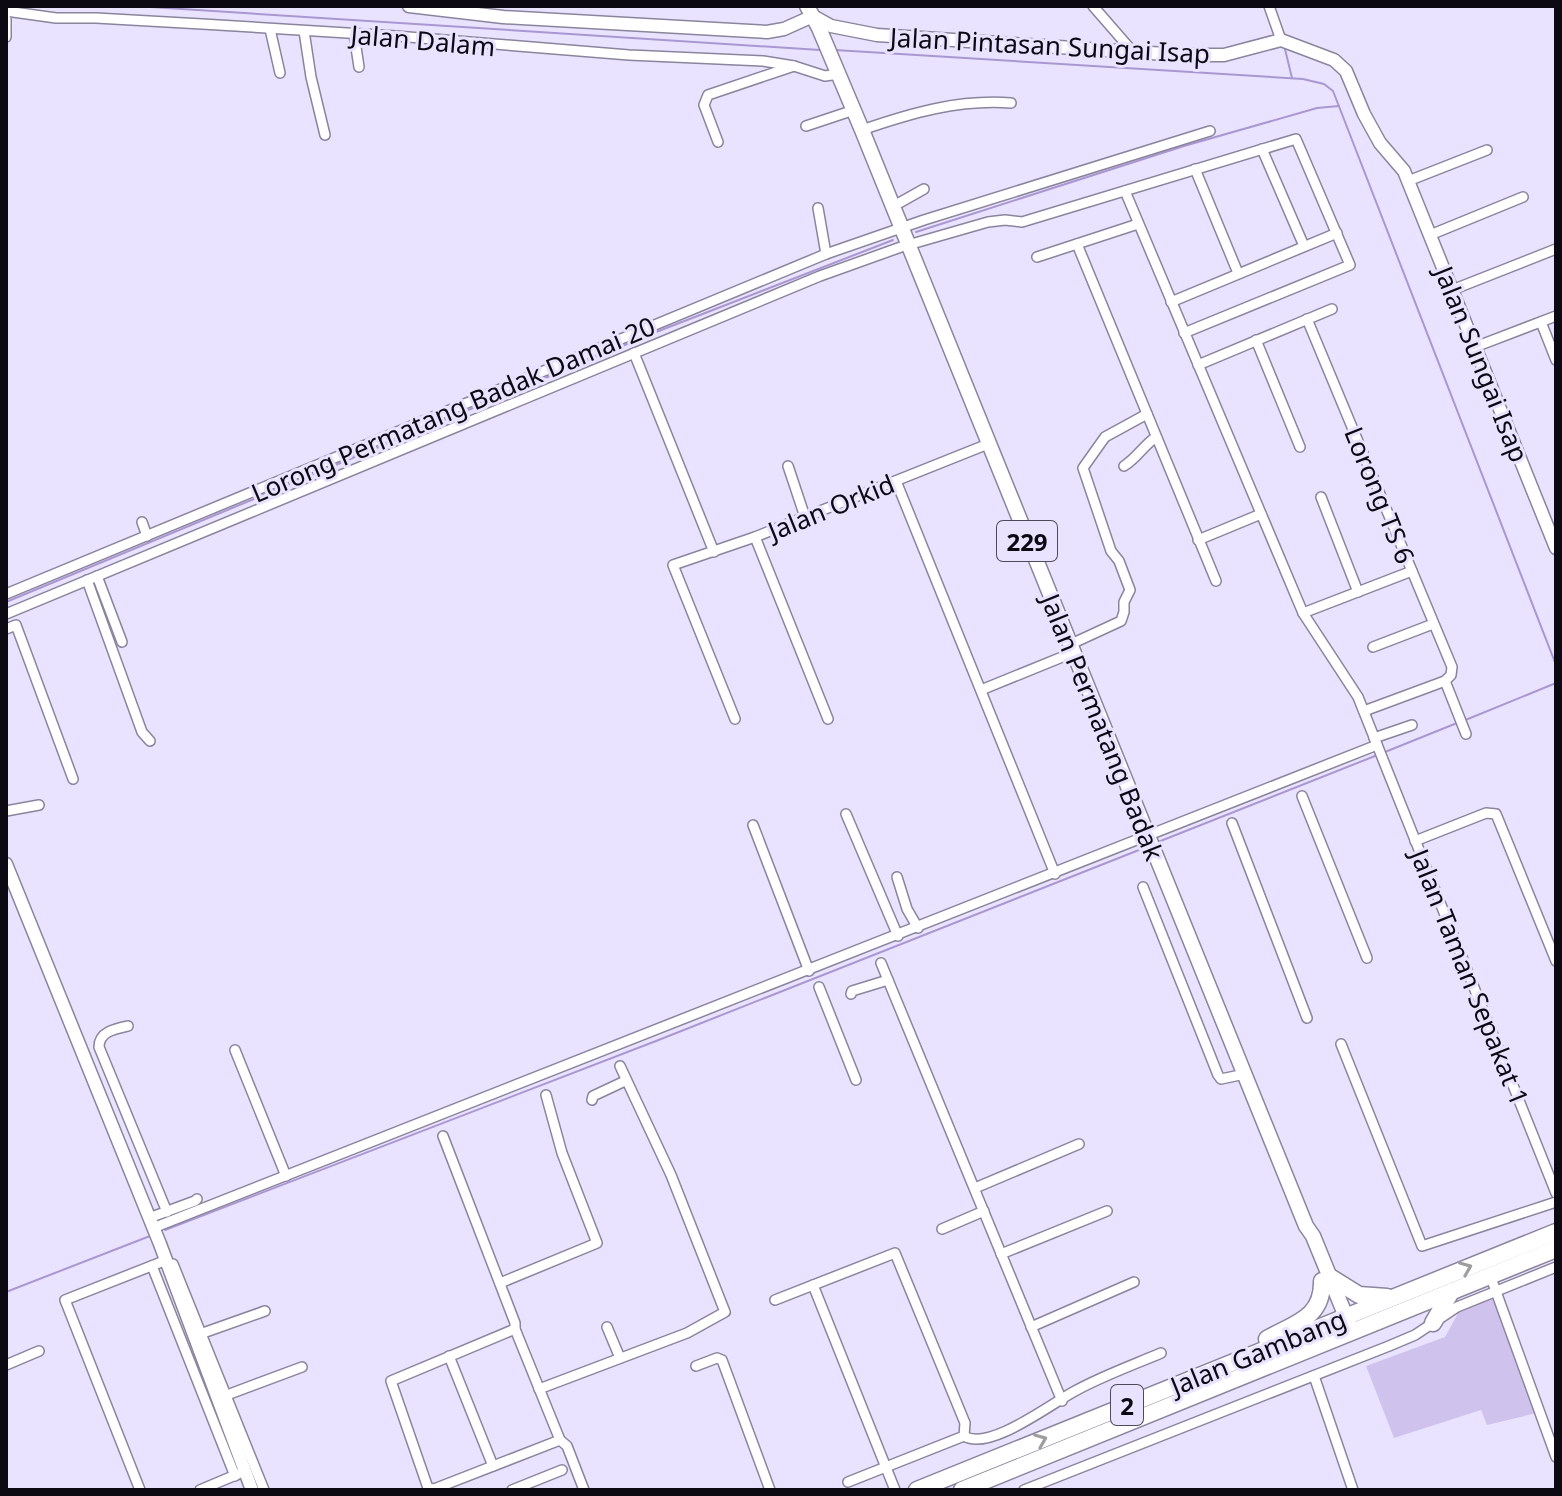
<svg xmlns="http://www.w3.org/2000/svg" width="1562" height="1496" viewBox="0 0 1562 1496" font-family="'Noto Sans',sans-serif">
  <rect width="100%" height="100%" fill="#eae3ff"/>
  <polygon fill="#cfc3ed" points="1495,1297 1537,1413 1487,1425 1481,1410 1394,1438 1366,1366 1445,1337 1461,1308"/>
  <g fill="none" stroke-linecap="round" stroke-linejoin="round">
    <g stroke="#a997d2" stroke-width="2">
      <polyline points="135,6 820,50"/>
      <polyline points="1284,45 1292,78"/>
      <polyline points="835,50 1303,79 1324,84 1333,91 1556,665"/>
      <polyline points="916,232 1184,146 1317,108 1339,106"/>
      <polyline points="6,602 651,334 893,240"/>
      <polyline points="1463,721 1556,683"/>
      <polyline points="1385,752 1457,723"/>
      <polyline points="1158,842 1375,756"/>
      <polyline points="165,1230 656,1041 1144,848"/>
      <polyline points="6,1292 150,1236"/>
    </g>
    <defs>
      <g id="street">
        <polyline points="1093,6 1133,52"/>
        <polyline points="1269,6 1281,40"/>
        <polyline points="6,11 56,18 96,18 202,24 396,36 629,55 763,61 794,66 825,76 839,74"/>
        <polyline points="6,19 6,37"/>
        <polyline points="270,29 280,73"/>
        <polyline points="304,31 311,77 325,135"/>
        <polyline points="354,34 359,67"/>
        <polyline points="806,126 854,110"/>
        <path d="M862,130C911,113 959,99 1011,103"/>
        <polyline points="718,142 704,105 708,95 794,66"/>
        <polyline points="1262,149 1304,246"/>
        <polyline points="1195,169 1238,273"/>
        <polyline points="1408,181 1487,150"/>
        <polyline points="1125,191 1303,613 1358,697 1556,1193"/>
        <polyline points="892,207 924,189"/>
        <polyline points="818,208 826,254"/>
        <polyline points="1430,235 1523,197"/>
        <polyline points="1077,244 1216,581"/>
        <polyline points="1037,257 1138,224"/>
        <polyline points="1452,290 1556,249"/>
        <polyline points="1171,302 1337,233"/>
        <polyline points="1307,319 1452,667 1451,675 1445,681 1364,711"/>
        <polyline points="1541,322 1556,360"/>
        <polyline points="1256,340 1300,447"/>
        <polyline points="1475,347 1556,316"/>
        <polyline points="634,353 714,552"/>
        <polyline points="1198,365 1332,309"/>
        <polyline points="788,466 805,517"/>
        <path d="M1124,466C1137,458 1143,446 1156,437"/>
        <polyline points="896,481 1055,874"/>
        <polyline points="1321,497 1358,592"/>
        <polyline points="142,522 147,536"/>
        <polyline points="755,537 828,719"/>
        <polyline points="1198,540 1261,514"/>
        <polyline points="97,576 122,642"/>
        <polyline points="87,580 142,732 150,741"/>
        <polyline points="6,594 826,254 924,220 1210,131"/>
        <polyline points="1303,613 1412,571"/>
        <polyline points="6,614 820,276 901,247 988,222 1005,220 1022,222 1296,139 1350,265 1184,333"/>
        <polyline points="6,629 16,625 73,779"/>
        <polyline points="1069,645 1121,621 1124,612 1124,602 1130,590 1119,561 1111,551 1083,468 1105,437 1147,414"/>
        <polyline points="1373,647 1433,624"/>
        <polyline points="1445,681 1466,734"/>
        <polyline points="981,690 1072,653"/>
        <polyline points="735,719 673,565 755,537 988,444"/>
        <polyline points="1374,738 1412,725"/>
        <polyline points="1302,796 1367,958"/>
        <polyline points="6,811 39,805"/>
        <polyline points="846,814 898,936"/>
        <polyline points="1232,823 1307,1018"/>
        <polyline points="753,825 809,971"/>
        <polyline points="1415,841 1486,813 1496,814 1556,961"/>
        <polyline points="897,877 907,909 918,928"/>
        <polyline points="1143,887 1218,1075 1221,1079 1245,1074"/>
        <polyline points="881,963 1062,1401"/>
        <polyline points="819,987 856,1080"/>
        <polyline points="851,994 852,991 888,980"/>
        <path d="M128,1026C114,1029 99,1032 99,1047L167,1212"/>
        <polyline points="1341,1044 1422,1246 1556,1202"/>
        <polyline points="235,1050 286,1176"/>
        <polyline points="592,1100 593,1096 625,1081"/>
        <polyline points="443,1136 515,1323 515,1329 560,1440 567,1446 584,1490"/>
        <polyline points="975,1188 1079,1144"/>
        <polyline points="149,1218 195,1201 197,1199"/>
        <polyline points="153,1228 1377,745"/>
        <polyline points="942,1229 984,1211"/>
        <polyline points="1001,1254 1107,1211"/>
        <polyline points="173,1264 264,1490"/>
        <polyline points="152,1266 235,1476"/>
        <polyline points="1490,1275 1556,1457"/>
        <polyline points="500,1283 597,1243 562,1153 546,1095"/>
        <polyline points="813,1285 895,1490"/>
        <polyline points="775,1300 895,1253 965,1423 964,1436 848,1482"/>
        <polyline points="607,1327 620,1358"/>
        <polyline points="1031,1327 1134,1282"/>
        <polyline points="515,1329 391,1381 428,1488 434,1489 560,1440"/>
        <polyline points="203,1333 265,1311"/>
        <polyline points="449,1356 493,1466"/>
        <polyline points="6,1365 39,1351"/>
        <polyline points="696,1366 717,1358 722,1360 770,1490"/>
        <polyline points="1314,1376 1353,1490"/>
        <polyline points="539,1389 687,1333 725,1312 671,1175 620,1066"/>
        <polyline points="227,1395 302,1367"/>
        <path d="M964,1436C989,1452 1052,1403 1075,1391C1102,1376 1133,1365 1161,1353"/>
        <polyline points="140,1490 65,1300 164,1261"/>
        <polyline points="200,1490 238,1474"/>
        <polyline points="512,1490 562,1470"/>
        <polyline points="1024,1490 1389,1346 1415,1335 1457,1307 1556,1267"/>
      </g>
      <g id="secondary">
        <polyline points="409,6 503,17 767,32 784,29 813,16 831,26 877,35 1181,55 1224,55 1281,40 1334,60 1346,71 1364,114 1380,143 1404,171 1556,548"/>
        <polyline points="6,864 160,1244 252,1490"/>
      </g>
      <polyline id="primary" points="807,6 819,28 862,130 1306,1226 1313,1236 1349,1324"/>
      <g id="highway">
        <polyline points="1330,1277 1359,1295 1387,1297"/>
        <polyline points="1433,1323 1451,1292"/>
        <path d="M1267,1339C1295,1323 1323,1318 1322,1281"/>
        <polyline points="917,1490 1556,1232"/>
        <polyline points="962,1490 1556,1249"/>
      </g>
    </defs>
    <use href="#street" stroke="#8b849d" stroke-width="12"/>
    <use href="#secondary" stroke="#8b849d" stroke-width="15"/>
    <use href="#primary" stroke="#8b849d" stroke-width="17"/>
    <use href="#highway" stroke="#8b849d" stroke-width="19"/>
    <use href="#street" stroke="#fff" stroke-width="9"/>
    <use href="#secondary" stroke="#fff" stroke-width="12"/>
    <use href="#primary" stroke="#fff" stroke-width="14"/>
    <use href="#highway" stroke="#fff" stroke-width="16"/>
  </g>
  <defs><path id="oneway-chevron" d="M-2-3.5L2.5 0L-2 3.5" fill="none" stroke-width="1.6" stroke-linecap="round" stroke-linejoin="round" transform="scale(2)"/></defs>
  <g stroke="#9e9da0">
    <use href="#oneway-chevron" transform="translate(1466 1268) rotate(-22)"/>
    <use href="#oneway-chevron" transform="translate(1041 1440) rotate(-22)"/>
  </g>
  <g text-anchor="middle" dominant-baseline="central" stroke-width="6" stroke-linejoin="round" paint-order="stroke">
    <g fill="#eae3ff" stroke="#4f4a59" stroke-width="2">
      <rect x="997" y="521" width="60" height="40" rx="6"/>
      <rect x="1111" y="1385" width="32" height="40" rx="6"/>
    </g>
    <g font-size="24" font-weight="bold" fill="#0c0912">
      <text x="1027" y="541">229</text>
      <text x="1127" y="1405">2</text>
    </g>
    <g font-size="26" fill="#0c0912" stroke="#eae3ff">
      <text transform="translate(423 40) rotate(5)">Jalan Dalam</text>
      <text transform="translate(1050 45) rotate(3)">Jalan Pintasan Sungai Isap</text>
      <text transform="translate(1482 364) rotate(68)">Jalan Sungai Isap</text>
      <text transform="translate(453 409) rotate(-23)">Lorong Permatang Badak Damai 20</text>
      <text transform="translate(1380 495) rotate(68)">Lorong TS 6</text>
      <text transform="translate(831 507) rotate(-22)">Jalan Orkid</text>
      <text transform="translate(1103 727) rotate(68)">Jalan Permatang Badak</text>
      <text transform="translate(1470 977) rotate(68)">Jalan Taman Sepakat 1</text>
      <text transform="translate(1258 1352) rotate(-22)">Jalan Gambang</text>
    </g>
  </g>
  <rect width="1562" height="1496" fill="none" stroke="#0c0912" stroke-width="16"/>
</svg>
